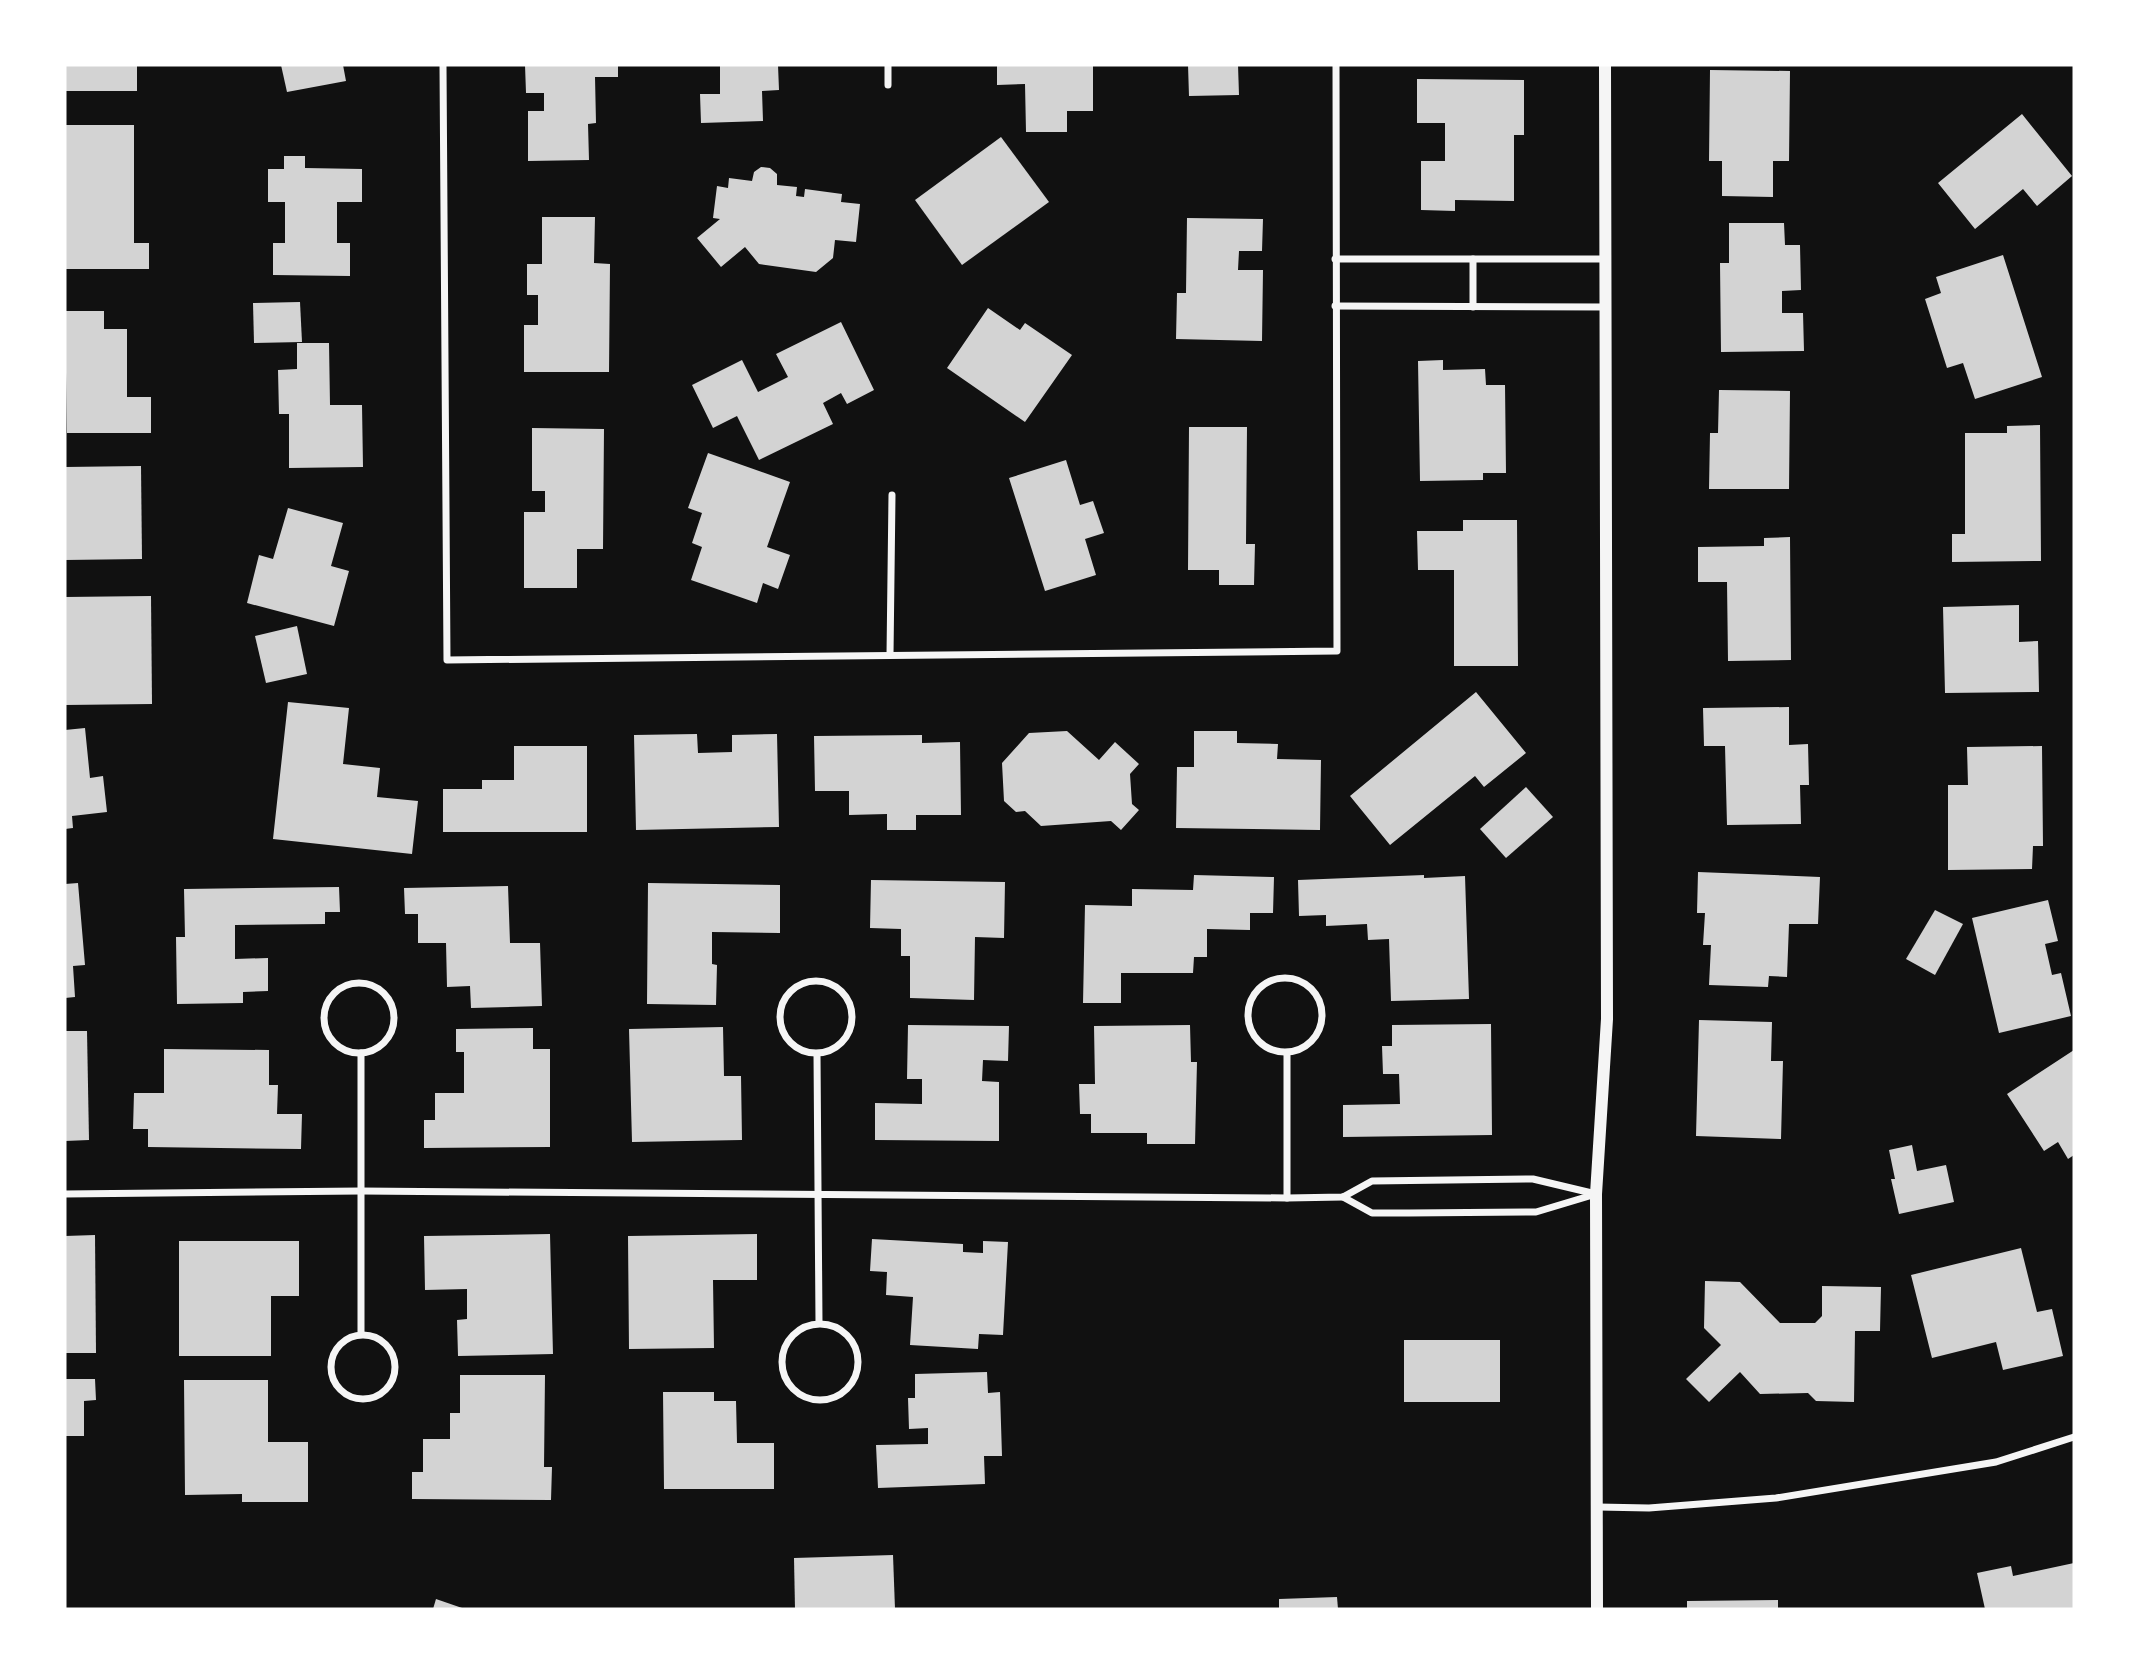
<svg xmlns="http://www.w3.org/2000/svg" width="2139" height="1674" viewBox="0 0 2139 1674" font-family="Roboto,sans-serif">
  <rect width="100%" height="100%" fill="#111"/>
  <g fill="#d3d3d3">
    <rect x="65" y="65" width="72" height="26"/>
    <polygon points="281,65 343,65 346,81 287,92"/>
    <polygon points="525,65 618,65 618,77 595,77 596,123 588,124 589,160 528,161 528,111 544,111 544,93 526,93"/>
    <polygon points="720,65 778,65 779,90 762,91 763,121 701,123 700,94 720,94"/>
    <polygon points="997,65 1093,65 1093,111 1067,111 1067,132 1026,132 1025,84 997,85"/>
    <polygon points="1188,65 1238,65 1239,95 1189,96"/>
    <polygon points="1710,70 1790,71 1789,161 1773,161 1773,197 1722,196 1722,161 1709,161"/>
    <polygon points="1417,79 1524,80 1524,135 1514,135 1514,201 1455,200 1455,211 1421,210 1421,161 1445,161 1445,123 1417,123"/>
    <polygon points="2022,114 2072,176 2037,206 2023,189 1975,229 1938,183"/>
    <polygon points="65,125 134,125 134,243 149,243 149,269 65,269"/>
    <polygon points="1001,137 1049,202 962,265 915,200"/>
    <polygon points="284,156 305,156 305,168 362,169 362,202 337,202 337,243 350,243 350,276 273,275 273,243 285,243 285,202 268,202 268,169 284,169"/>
    <polygon points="761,167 770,168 777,174 777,185 797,187 796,196 804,197 805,189 842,194 841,202 860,204 856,242 835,240 833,258 816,272 759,264 745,247 721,267 697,238 720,219 713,218 717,186 728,188 729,178 752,181 754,172"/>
    <polygon points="542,217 595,217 594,263 610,264 609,372 524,372 524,325 538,325 538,295 527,295 527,264 542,264"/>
    <polygon points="1187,218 1263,219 1262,251 1239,251 1238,270 1263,270 1262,341 1176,339 1177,293 1186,293"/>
    <polygon points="1729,223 1784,223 1785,245 1800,245 1801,290 1782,291 1782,313 1803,313 1804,351 1721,352 1720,263 1729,263"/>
    <polygon points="2003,255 2042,377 1975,399 1963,363 1947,368 1925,299 1941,293 1936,277"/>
    <polygon points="300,302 302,342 254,343 253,303"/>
    <polygon points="988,308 1020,330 1025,323 1072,355 1025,422 947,368"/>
    <polygon points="65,311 104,311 104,329 127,329 127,397 151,397 151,433 67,433"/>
    <polygon points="841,322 874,390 847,404 841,393 823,403 833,424 759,460 737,416 713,428 692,385 742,360 758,392 788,377 776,354"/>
    <polygon points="297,343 329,343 330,405 362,405 363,467 289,468 289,414 279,414 278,370 297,369"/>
    <polygon points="1443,360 1443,370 1485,369 1486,385 1505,385 1506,473 1483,473 1483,480 1420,481 1418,361"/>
    <polygon points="1719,390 1790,391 1789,489 1709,489 1710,433 1718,433"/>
    <polygon points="2040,425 2041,561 1952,562 1952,534 1965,534 1965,433 2007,433 2007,426"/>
    <polygon points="1189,427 1247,427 1246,544 1255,544 1254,585 1219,585 1219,570 1188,570"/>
    <polygon points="532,428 604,429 603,549 577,549 577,588 524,588 524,512 545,512 545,491 532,491"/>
    <polygon points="708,453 790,482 767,547 790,555 778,589 763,583 757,603 691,580 702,547 692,543 702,513 688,508"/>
    <polygon points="1066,460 1080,505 1093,501 1104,533 1085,539 1096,575 1045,591 1009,478"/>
    <polygon points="141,466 142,559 65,560 65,467"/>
    <polygon points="288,508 343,523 331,566 349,571 334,626 247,603 259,555 273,559"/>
    <polygon points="1463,520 1517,520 1518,666 1454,666 1454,570 1418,570 1417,531 1463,531"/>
    <polygon points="1790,537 1791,660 1728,661 1727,582 1698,582 1698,547 1764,546 1764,538"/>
    <polygon points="151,596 152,704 65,705 65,597"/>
    <polygon points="2019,605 2019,642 2038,641 2039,692 1945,693 1943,607"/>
    <polygon points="297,626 307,674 266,683 255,636"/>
    <polygon points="1476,692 1526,753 1484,787 1475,776 1390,845 1350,796"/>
    <polygon points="288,702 349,708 343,764 380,768 377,797 418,801 412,854 273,839"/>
    <polygon points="1789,707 1789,745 1808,744 1809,785 1800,785 1801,824 1727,825 1725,746 1704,746 1703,708"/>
    <polygon points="85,728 90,778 103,776 107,812 72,816 73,828 65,829 65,730"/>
    <polygon points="1067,731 1099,760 1115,742 1139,764 1130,774 1132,804 1139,810 1121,830 1111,821 1041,826 1025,811 1016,812 1004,801 1002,763 1029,733"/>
    <polygon points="1194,731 1237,731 1237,743 1278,744 1277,759 1321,760 1320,830 1176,828 1177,767 1194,767"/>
    <polygon points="697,734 698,753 732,752 732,735 777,734 779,827 636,830 634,735"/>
    <polygon points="922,735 922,743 960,742 961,815 916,815 916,830 887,830 887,814 849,815 849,791 815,791 814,736"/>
    <polygon points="514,746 587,746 587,832 443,832 443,789 482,789 482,780 514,780"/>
    <polygon points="2042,746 2043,846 2033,846 2032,869 1948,870 1948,785 1968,785 1967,747"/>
    <polygon points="1526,787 1553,817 1506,858 1480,829"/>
    <polygon points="1698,872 1820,877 1818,924 1789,924 1787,977 1769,976 1768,987 1709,985 1711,945 1703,945 1705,913 1697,913"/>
    <polygon points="1194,875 1274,877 1273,913 1250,913 1250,930 1207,929 1207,957 1194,957 1193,973 1121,973 1121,1003 1083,1003 1085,905 1132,906 1132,889 1193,890"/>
    <polygon points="1424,875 1424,878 1465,876 1469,999 1391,1001 1389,939 1368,940 1367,924 1326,926 1326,915 1299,916 1298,880"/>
    <polygon points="871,880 1005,882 1004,938 975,937 974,1000 910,998 910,956 901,956 901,929 870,928"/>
    <polygon points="78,883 85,965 73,966 75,997 65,998 65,884"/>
    <polygon points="648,883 780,885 780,933 712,932 712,964 717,965 716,1005 647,1004"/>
    <polygon points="508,886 510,943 540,943 542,1006 471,1008 470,986 447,987 446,943 418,943 418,914 405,914 404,888"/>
    <polygon points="339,887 340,912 325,912 325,924 235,925 235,959 268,958 268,991 243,992 243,1003 177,1004 176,937 185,937 184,889"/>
    <polygon points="2048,900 2058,941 2045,944 2052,975 2061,973 2071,1016 1999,1033 1972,918"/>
    <polygon points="1935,910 1963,924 1935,975 1906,959"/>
    <polygon points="1699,1020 1772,1022 1771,1061 1783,1061 1781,1139 1696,1136"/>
    <polygon points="1491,1024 1492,1135 1343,1137 1343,1105 1400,1104 1399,1074 1383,1074 1382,1046 1392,1046 1392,1025"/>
    <polygon points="908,1025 1009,1026 1008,1061 983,1060 982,1081 999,1082 999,1141 875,1140 875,1103 922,1104 922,1079 907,1079"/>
    <polygon points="1190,1025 1191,1062 1197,1062 1195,1144 1147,1144 1147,1133 1091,1133 1091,1114 1080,1114 1079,1084 1095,1084 1094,1026"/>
    <polygon points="723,1027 724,1076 741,1076 742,1140 632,1142 629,1029"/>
    <polygon points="533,1028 533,1049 550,1049 550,1147 424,1148 424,1120 435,1120 435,1093 464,1093 464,1052 456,1052 456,1029"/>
    <polygon points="65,1031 87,1031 89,1140 65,1141"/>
    <polygon points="164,1049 269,1050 269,1085 278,1085 277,1114 302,1114 301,1149 148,1147 148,1129 133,1129 134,1093 164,1093"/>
    <polygon points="2074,1050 2074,1155 2068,1159 2058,1142 2044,1151 2007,1094"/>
    <polygon points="1912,1145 1917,1171 1946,1165 1954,1202 1899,1214 1891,1179 1895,1179 1889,1150"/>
    <polygon points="550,1234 553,1354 458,1356 457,1320 467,1319 467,1289 425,1290 424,1236"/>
    <polygon points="757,1234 757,1280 713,1280 714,1348 629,1349 628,1236"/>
    <polygon points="95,1235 96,1353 65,1353 65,1236"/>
    <polygon points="872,1239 963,1244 963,1252 983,1253 983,1241 1008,1242 1003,1335 979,1334 978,1349 910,1345 913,1297 886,1295 887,1272 870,1271"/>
    <polygon points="179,1241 299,1241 299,1296 271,1296 271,1356 179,1356"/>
    <polygon points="2021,1248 2037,1312 2052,1309 2063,1356 2003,1370 1996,1342 1932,1358 1911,1275"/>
    <polygon points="1705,1281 1740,1282 1780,1323 1815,1323 1822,1316 1822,1286 1881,1287 1880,1331 1855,1331 1854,1402 1816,1401 1808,1393 1760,1394 1740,1372 1709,1402 1686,1379 1721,1345 1704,1328"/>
    <rect x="1404" y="1340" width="96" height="62"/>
    <polygon points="987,1372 988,1393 1000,1392 1002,1456 984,1456 985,1484 878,1488 876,1445 928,1444 928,1428 909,1429 908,1398 915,1398 915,1374"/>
    <polygon points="460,1375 545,1375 544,1467 552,1467 551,1500 412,1499 412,1472 423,1472 423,1439 450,1439 450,1413 460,1413"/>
    <polygon points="65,1379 95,1379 96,1400 84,1401 84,1436 65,1436"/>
    <polygon points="184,1380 268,1380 268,1442 308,1442 308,1502 242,1502 242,1494 185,1495"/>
    <polygon points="663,1392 714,1392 714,1401 736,1401 737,1443 774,1443 774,1489 664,1489"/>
    <polygon points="893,1555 895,1609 795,1609 794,1558"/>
    <polygon points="2074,1563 2074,1609 1985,1609 1977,1573 2011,1566 2013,1576"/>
    <polygon points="1337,1597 1338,1609 1279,1609 1279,1599"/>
    <polygon points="436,1599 465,1609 433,1609"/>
    <polygon points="1778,1600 1778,1609 1687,1609 1687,1601"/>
  </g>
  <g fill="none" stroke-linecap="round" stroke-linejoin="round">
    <g stroke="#f5f5f5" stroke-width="7">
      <polyline points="443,65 447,660 1337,651 1336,65"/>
      <polyline points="888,65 888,85"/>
      <polyline points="1335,259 1606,259"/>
      <polyline points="1473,259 1473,307"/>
      <polyline points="1335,306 1606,307"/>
      <polyline points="890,655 892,495"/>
      <circle cx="1285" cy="1015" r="37"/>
      <circle cx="816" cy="1017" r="36"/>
      <circle cx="359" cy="1018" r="35"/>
      <polyline points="361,1053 361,1334"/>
      <polyline points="1287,1053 1287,1198"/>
      <polyline points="817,1054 819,1323"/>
      <polyline points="65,1194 361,1191 1287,1198 1343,1197 1372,1181 1533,1179 1596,1194"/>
      <polyline points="1343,1197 1372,1213 1409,1213 1536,1212 1596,1194"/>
      <circle cx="820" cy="1362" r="38"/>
      <circle cx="363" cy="1367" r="32"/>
      <polyline points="1598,1507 1649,1508 1776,1498 1996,1462 2074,1437"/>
    </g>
    <polyline stroke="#f5f5f5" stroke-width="12" points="1597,1609 1596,1194 1607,1019 1605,65"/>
  </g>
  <rect width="2139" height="1674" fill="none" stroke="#ffffff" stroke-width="133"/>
</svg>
